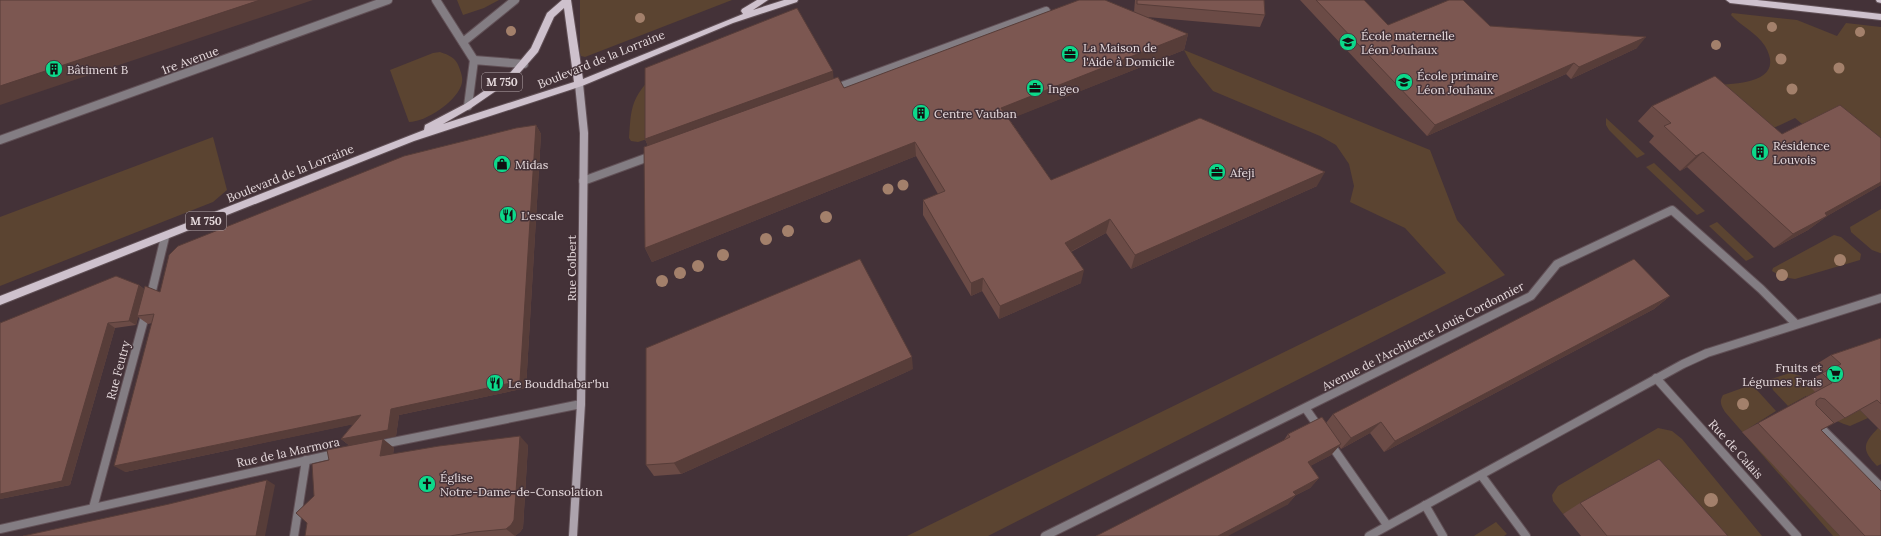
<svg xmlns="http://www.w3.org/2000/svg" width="1881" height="536" viewBox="0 0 1881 536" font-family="Lora,serif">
  <rect width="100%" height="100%" fill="#443238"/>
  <g fill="#5b4431">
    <polygon points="457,0 499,0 484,8 463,15"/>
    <polygon points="580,0 732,0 585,57 581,56 580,53"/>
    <path d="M1732,13L1797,20L1837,36L1846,23L1881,27V164L1807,128L1795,118L1767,131L1711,85C1734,84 1787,84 1765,46C1757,33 1741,26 1731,15Z"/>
    <polygon points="1184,50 1430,150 1457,220 1505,275 988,536 907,536 1446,273 1405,228 1350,202 1354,186 1349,164 1336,145 1320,136 1213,91 1192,65"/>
    <path d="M440,52C449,55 456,58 459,67C461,73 464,79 461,86C455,102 426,122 409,122L390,70L433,53Z"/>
    <path d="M649,80L650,138L638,142L631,141L629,138C631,112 630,101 649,80Z"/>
    <polygon points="1606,118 1645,154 1637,158 1609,130 1606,125"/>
    <polygon points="213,137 227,190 213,202 0,286 0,217"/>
    <polygon points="1654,163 1705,211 1697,215 1646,167"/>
    <polygon points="1881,209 1881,253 1880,253 1872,250 1851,232 1850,227"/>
    <polygon points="1717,222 1754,257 1746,261 1709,226"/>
    <polygon points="1834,235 1841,237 1861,254 1860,260 1795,279 1782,277 1772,271 1773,268"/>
    <path d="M1790,373L1801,376L1841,419L1824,374L1868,418L1850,426C1831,421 1819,409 1806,396L1788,406L1773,390L1770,382L1771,379Z"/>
    <path d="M1748,386L1756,389L1776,411L1743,432L1840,536H1833L1725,412C1721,405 1719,402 1723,395Z"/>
    <polygon points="1658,428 1672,431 1682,439 1762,536 1698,536 1608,489 1563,514 1553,501 1552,495 1558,486"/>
    <path d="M1878,428L1881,431V464L1877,466C1861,449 1863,444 1878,428Z"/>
    <polygon points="1496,522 1507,534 1504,536 1474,536"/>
  </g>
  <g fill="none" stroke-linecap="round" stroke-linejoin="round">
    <defs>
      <g id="lane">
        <polyline points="436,0 474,60"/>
        <polyline points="463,42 515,0"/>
        <polyline points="834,89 1046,11"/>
        <polyline points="468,106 474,60 524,64"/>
        <polyline points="0,140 388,0"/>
        <polyline points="583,181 654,155"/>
        <polyline points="1306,409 1320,429"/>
        <polyline points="1816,423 1881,487"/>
        <polyline points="1329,442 1387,525"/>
        <polyline points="1481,475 1526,536"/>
        <polyline points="1045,536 1531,296 1557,264 1672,210 1761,289 1796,324"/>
      </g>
      <g id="street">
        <polyline points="150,299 165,237"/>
        <polyline points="1656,378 1797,536"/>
        <polyline points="378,445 581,404"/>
        <polyline points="1425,505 1443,536"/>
        <polyline points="93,508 146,312"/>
        <polyline points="0,529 339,453"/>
        <polyline points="294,536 306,460"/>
        <polyline points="1369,536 1683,364 1707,353 1881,298"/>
      </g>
      <polyline id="secondary" points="573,536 581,404 584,133 579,84"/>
      <g id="primary">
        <path d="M562,0H571L583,79L743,14L741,11L742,9L757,0H768L753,10L784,0H798L797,2L733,23L582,86L414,141L0,305V296L424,130L425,125L465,104L510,73L531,48L547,13ZM564,8L574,82L443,124L471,108L516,77L538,52L554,17Z"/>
        <polygon points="1726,0 1757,0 1881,14 1881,20 1730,3"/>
        <polygon points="1876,0 1881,0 1881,3 1877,2"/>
      </g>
    </defs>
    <use href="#lane" stroke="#615056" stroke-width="10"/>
    <use href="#street" stroke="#615056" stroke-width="10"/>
    <use href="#secondary" stroke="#615056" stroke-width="10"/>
    <use href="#primary" stroke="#615056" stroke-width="2"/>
    <use href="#lane" stroke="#837d83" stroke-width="8"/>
    <use href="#street" stroke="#837d83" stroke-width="8"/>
    <use href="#secondary" stroke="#ada3ad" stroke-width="8"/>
    <use href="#primary" fill="#cec1cd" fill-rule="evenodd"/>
  </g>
  <g fill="#a3806b">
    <circle cx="640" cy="18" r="5"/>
    <circle cx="1772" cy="27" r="5"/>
    <circle cx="511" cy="31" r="5"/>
    <circle cx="1860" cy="32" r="5"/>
    <circle cx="1716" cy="45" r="5"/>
    <circle cx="1781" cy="59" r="5.5"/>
    <circle cx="1839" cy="68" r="5.5"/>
    <circle cx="1792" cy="89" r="5.5"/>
    <circle cx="903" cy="185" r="5.5"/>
    <circle cx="888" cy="189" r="5.5"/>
    <circle cx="826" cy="217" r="6"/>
    <circle cx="788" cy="231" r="6"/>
    <circle cx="766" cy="239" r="6"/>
    <circle cx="723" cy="255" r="6"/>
    <circle cx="1840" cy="260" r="6"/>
    <circle cx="698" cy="266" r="6"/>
    <circle cx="680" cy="273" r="6"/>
    <circle cx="1782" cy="275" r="6"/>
    <circle cx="662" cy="281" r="6"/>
    <circle cx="1743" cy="404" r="6"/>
    <circle cx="1711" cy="500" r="7"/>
  </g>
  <g fill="#6b4b46">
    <polygon points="1135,0 1264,0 1265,15 1260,27 1147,17 1188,34 1184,50 1009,119 1051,180 1317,186 1131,269 1106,233 1071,252 1081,283 999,319 982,291 971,296 923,215 923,200 938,194 916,156 652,262 645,248 648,146 645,139 834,79 844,88 1134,12"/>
    <polygon points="1300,0 1364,0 1388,25 1490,26 1637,48 1571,79 1566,74 1427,136"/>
    <polygon points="1652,106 1782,134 1881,138 1881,185 1827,216 1808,230 1774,248 1687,167 1680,171 1649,142 1654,136 1638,121"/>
    <polygon points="536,125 541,134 526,388 399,415 396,436 350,446 341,439 353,424 125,472 152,323 148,324 138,317 136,325 115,328 70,485 0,499 0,323 139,285 144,289 160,292"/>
    <polygon points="1670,296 1654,309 1384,452 1370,433 1341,449 1339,446 1331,455 1310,466 1319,478 1310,488 1296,495 1287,505 1284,440 1288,434 1326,423 1333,414"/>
    <polygon points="1881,338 1881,431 1860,410 1821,430 1881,536 1840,536 1742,432 1815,392 1806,382 1823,373 1815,365 1831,355"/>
    <polygon points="913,369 681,474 654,476 646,465"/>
    <polygon points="383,439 394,448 393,454 528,445 523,528 520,532 515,536 305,536 314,496"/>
    <polygon points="1580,503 1728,536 1581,536 1563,514"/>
  </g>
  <g fill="#573d39">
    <polygon points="260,0 313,0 0,105 0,86"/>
    <polygon points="1188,34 1184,50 1000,123 1001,108"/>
    <polygon points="1646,37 1637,48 1571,79 1579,67"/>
    <polygon points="1574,63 1566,74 1427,136 1435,125"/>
    <polygon points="833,71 834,83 650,151 645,139"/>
    <polygon points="536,125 541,134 526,388 399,415 396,436 350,446 341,439 391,409"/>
    <polygon points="915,142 916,156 652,262 645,248"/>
    <polygon points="1703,152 1687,167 1680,171 1696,156"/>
    <polygon points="1325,172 1317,186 1131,269 1135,255"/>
    <polygon points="1881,182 1881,185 1827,216 1808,230 1774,248 1793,234 1825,213"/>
    <polygon points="1110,219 1106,233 1062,256 1065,243"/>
    <polygon points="1084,270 1081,283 999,319 1000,306"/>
    <polygon points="983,278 982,291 971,296 971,283"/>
    <polygon points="139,285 145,290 137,316 138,317 136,325 129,321"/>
    <polygon points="1670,296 1654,309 1384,452 1395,441"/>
    <polygon points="108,323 115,328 70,485 0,499 0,494"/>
    <polygon points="912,357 913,369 681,474 674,463"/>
    <polygon points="361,415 369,421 125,472 114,466"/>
    <polygon points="1381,422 1370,433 1341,449 1351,438"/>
    <polygon points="520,436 528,445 523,528 520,532 515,536 506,529"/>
    <polygon points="383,439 394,448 391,465 380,456"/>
    <polygon points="1341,444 1331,455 1299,472 1308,462"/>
    <polygon points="1319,478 1310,488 1288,499 1296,495 1287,505 1228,536 1218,536 1293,492"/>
    <polygon points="267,480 275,485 265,536 256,536"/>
  </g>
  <g fill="#7c5751" stroke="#573d39">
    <polygon points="0,0 260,0 0,86"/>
    <polygon points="1079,0 1105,0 1188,34 1001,108 1051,180 1200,118 1325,172 1135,255 1110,219 1065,243 1084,270 1000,306 983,278 971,283 923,200 945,191 915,142 645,248 644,147 838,77 844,88"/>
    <polygon points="1137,0 1264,0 1265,15 1137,4"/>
    <polygon points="1316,0 1364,0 1388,25 1449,0 1463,0 1490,26 1646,37 1579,67 1574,63 1435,125"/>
    <polygon points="797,8 833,71 645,139 645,68"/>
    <polygon points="1715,76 1782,134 1840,105 1881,138 1881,182 1825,213 1827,216 1793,234 1703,152 1696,156 1664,126 1671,123 1652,106"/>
    <polygon points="536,125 520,381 391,409 388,430 341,439 361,415 114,466 154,314 137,316 145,286 160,292 169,255 178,246 404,156 516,128"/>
    <polygon points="860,259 912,357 674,463 646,465 646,348"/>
    <polygon points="1634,259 1670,296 1395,441 1381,422 1351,438 1333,414"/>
    <polygon points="116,276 139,285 129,321 108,323 62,481 0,494 0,323"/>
    <polygon points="1881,338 1881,404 1877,400 1845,418 1825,399 1820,398 1816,401 1816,405 1834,423 1821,430 1881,491 1881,536 1865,536 1758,423 1832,383 1822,373 1841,364 1831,355"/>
    <polygon points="1322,417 1341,444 1308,462 1319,478 1293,492 1296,495 1218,536 1096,536 1290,437 1288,434"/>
    <polygon points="520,436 514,520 511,525 506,529 474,532 450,536 305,536 307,523 296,513 314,496 312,464 329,460 327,450 383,439 380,456 439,446"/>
    <polygon points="1659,459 1728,536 1607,536 1580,503"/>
    <polygon points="267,480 256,536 23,536 169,504"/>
  </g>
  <defs>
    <symbol id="school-disc" viewBox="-11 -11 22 22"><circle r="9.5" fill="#0cd98a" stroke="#443238"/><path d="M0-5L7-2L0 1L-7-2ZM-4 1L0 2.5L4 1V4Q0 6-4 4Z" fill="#111"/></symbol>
    <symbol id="office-disc" viewBox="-11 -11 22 22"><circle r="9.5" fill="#0cd98a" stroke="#443238"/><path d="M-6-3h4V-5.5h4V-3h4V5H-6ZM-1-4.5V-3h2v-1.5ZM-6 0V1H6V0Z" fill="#111"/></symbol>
    <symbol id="building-disc" viewBox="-11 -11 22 22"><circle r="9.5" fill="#0cd98a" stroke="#443238"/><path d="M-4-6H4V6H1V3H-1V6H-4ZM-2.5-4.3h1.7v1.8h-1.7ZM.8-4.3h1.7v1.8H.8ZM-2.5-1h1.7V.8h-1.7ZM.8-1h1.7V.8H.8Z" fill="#111"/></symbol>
    <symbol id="shop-disc" viewBox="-11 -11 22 22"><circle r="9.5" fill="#0cd98a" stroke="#443238"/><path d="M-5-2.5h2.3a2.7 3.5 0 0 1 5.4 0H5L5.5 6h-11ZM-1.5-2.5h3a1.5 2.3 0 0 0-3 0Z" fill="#111"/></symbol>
    <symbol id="restaurant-disc" viewBox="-11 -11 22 22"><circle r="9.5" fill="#0cd98a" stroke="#443238"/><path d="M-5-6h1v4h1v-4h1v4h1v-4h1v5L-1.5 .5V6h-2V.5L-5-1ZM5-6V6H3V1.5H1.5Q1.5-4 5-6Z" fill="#111"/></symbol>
    <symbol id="supermarket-disc" viewBox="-11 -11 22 22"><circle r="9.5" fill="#0cd98a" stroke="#443238"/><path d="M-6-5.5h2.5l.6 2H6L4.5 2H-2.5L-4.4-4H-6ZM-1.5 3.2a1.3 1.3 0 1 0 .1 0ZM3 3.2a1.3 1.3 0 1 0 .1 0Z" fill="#111"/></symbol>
    <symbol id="church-disc" viewBox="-11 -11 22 22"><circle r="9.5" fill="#0cd98a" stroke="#443238"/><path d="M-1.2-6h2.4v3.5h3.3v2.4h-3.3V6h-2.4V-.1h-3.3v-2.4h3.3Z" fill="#111"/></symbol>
  </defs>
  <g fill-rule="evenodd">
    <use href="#school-disc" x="1338" y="32" width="20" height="20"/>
    <use href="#office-disc" x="1060" y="44" width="20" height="20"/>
    <use href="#building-disc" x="44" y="59" width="20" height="20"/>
    <use href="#school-disc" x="1394" y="72" width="20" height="20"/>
    <use href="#office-disc" x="1025" y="78" width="20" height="20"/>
    <use href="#building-disc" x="911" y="103" width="20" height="20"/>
    <use href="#building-disc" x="1750" y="142" width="20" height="20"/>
    <use href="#shop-disc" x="492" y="154" width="20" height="20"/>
    <use href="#office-disc" x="1207" y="162" width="20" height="20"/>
    <use href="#restaurant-disc" x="498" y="205" width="20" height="20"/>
    <use href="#supermarket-disc" x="1825" y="364" width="20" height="20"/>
    <use href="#restaurant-disc" x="485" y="373" width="20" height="20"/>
    <use href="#church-disc" x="417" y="474" width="20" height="20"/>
  </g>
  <g text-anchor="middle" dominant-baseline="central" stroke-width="3" stroke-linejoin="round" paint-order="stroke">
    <g fill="#443238" stroke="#b5a8ac" stroke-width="1">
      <rect x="482" y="73" width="40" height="18" rx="3"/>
      <rect x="186" y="212" width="40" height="18" rx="3"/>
    </g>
    <g font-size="11" font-weight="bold" fill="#e6dadd">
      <text x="502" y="82">M 750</text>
      <text x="206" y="221">M 750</text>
    </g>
    <g font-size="12" fill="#e6dadd" stroke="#443238" text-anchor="start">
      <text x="1361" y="35">École maternelle<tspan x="1361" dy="14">Léon Jouhaux</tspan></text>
      <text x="1083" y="47">La Maison de<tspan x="1083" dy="14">l'Aide à Domicile</tspan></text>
      <text x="67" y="69">Bâtiment B</text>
      <text x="1417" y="75">École primaire<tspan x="1417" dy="14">Léon Jouhaux</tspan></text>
      <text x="1048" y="88">Ingeo</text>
      <text x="934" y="113">Centre Vauban</text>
      <text x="1773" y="145">Résidence<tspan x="1773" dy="14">Louvois</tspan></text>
      <text x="515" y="164">Midas</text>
      <text x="1230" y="172">Afeji</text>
      <text x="521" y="215">L'escale</text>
      <text x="1822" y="367" text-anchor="end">Fruits et<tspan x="1822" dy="14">Légumes Frais</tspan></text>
      <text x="508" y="383">Le Bouddhabar'bu</text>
      <text x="440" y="477">Église<tspan x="440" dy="14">Notre-Dame-de-Consolation</tspan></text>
    </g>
    <g font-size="12" fill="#e6dadd" stroke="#443238">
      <text transform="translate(601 59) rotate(-22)">Boulevard de la Lorraine</text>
      <text transform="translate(190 60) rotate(-20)">1re Avenue</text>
      <text transform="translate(290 173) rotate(-22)">Boulevard de la Lorraine</text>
      <text transform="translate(571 268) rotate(-90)">Rue Colbert</text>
      <text transform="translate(1423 336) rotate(-27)">Avenue de l'Architecte Louis Cordonnier</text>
      <text transform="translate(118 370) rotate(-75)">Rue Feutry</text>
      <text transform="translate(1736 449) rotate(48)">Rue de Calais</text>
      <text transform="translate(288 452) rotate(-12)">Rue de la Marmora</text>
    </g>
  </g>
</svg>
